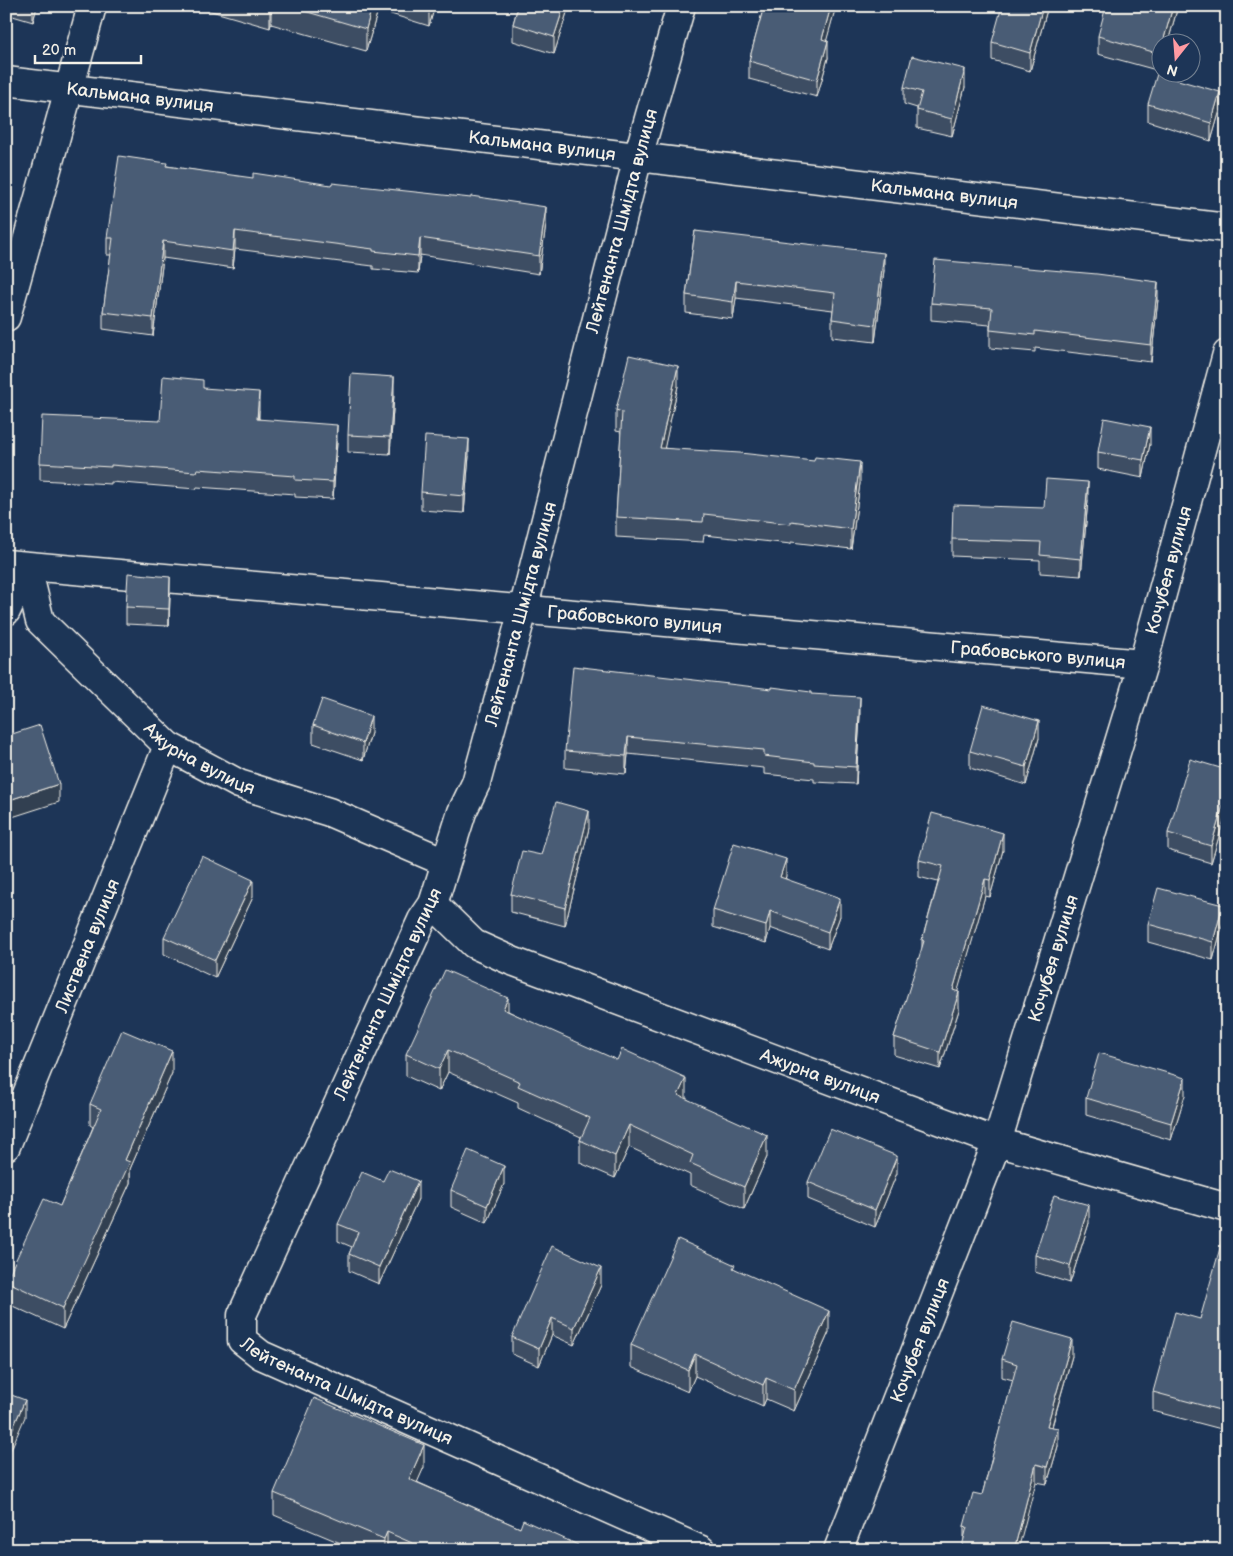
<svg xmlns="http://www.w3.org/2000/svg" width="1233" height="1556" viewBox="0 0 1233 1556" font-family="'Balsamiq Sans',sans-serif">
  <rect width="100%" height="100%" fill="#1d3557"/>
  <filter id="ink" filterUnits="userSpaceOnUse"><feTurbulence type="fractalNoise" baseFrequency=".02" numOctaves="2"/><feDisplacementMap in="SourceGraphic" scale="10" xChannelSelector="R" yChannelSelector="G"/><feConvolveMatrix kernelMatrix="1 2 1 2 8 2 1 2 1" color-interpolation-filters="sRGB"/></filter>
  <g filter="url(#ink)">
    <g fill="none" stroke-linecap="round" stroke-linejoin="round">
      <defs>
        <g id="minor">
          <path id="s1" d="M681,6L638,157L523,610L476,783L462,812L433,904L422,920L242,1315V1340L261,1355L701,1550"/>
          <path id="s2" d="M6,81L1227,228"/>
          <polyline points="6,317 92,6"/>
          <path id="s3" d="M6,564L1143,664"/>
          <path id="s4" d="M27,567L40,621L168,746L239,784L329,812L445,862"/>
          <polyline points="6,611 27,567"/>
          <path id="s5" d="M433,904L474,944L512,961L997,1142L1227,1208"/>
          <path id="s6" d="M6,1146L168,746"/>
          <path id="s7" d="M838,1550L997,1142L1143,664L1227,354"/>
        </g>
      </defs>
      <use href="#minor" stroke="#f4f1e8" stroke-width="31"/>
      <use href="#minor" stroke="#1d3557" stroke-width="28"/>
    </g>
    <g fill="#3e4e64" stroke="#f4f1e8">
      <polygon points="6,6 37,6 33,22 6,14"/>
      <polygon points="194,6 435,6 429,26 378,10 366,51 271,24 270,28"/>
      <polygon points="518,6 569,6 554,54 513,41 513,24"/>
      <polygon points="764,6 836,6 826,41 828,58 817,97 749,79 749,61"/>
      <polygon points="1048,6 1030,71 992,60 992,42"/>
      <polygon points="1178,6 1168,42 1160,42 1160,71 1098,54 1098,36"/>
      <polygon points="904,87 965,87 952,136 917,128 917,108 904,104"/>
      <polygon points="1148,104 1220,110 1211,141 1148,121"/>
      <polygon points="167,166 546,224 539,274 420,255 418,273 373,269 373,266 235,249 233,268 163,258 153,336 103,329 103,312 111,255 107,255 107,238"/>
      <polygon points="695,231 884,270 875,342 832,337 832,319 833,310 736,298 733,319 686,313 686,295"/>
      <polygon points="1158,299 1151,362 1035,348 1035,352 990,348 990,325 931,320 931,303"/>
      <polygon points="678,386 664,448 860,483 851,549 791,542 791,544 704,535 703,542 616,537 616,517 621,432 616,431 616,410"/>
      <polygon points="203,388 259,410 259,419 337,442 333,499 295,497 295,494 197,487 196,489 111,482 111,484 40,480 40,463 160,421"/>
      <polygon points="394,394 390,454 348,452 348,435"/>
      <polygon points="1150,444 1143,478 1098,469 1098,452"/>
      <polygon points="469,456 464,513 421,510 421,492"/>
      <polygon points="1088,500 1081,576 1040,573 1040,560 952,556 952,539 1044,508"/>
      <polygon points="170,594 169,626 126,624 126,607"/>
      <polygon points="811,694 860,715 856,784 814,782 814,779 764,774 764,768 628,754 626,774 565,768 565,751"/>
      <polygon points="313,725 371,733 363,760 313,743"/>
      <polygon points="1039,738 1026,785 970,768 970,751"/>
      <polygon points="1227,770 1227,810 1211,863 1168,850 1168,833"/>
      <polygon points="589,828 565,926 511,912 511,894 541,855"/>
      <polygon points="1003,850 990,897 985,896 957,992 959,1010 940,1069 894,1055 894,1037 922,950 922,940 938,882 919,877 919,860"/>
      <polygon points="786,876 785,878 840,916 828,949 770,928 766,943 713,927 713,910"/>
      <polygon points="253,897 215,978 164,954 164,937"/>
      <polygon points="1223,923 1213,960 1148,942 1148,924"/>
      <polygon points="508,1011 686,1098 767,1157 744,1209 690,1185 690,1175 629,1147 615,1178 580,1163 580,1140 581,1137 518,1108 518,1103 448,1072 439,1091 406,1076 406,1054"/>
      <polygon points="172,1073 130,1169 130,1183 63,1329 6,1303 6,1281 60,1206 93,1127 90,1125 90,1104"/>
      <polygon points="1185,1095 1171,1140 1086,1115 1086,1098"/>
      <polygon points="897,1173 875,1227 808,1199 808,1182"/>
      <polygon points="504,1184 487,1223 451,1207 451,1190"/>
      <polygon points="418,1199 379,1284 349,1271 349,1254 352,1247 338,1241 338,1224"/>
      <polygon points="1089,1223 1070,1283 1035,1272 1035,1255"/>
      <polygon points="1227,1242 1227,1445 1225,1444 1225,1430 1153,1411 1153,1392 1200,1319"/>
      <polygon points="735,1269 829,1332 794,1411 766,1399 763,1406 695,1376 688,1392 631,1367 631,1345"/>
      <polygon points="601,1285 574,1345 552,1335 539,1366 512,1354 512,1337"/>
      <polygon points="1072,1356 1052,1427 1058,1446 1047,1484 1036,1482 964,1540 964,1526 982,1495 1013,1380 1002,1377 1002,1359"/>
      <polygon points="424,1467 417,1482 520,1528 578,1550 357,1550 274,1515 274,1493"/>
    </g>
    <g fill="#324051" stroke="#f4f1e8">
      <polygon points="33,6 37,6 33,22"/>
      <polygon points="270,6 271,6 271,24 270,28"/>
      <polygon points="372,6 378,6 378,10 366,51 366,29"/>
      <polygon points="429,6 435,6 429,26"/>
      <polygon points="564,6 569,6 554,54 554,37"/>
      <polygon points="831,6 836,6 822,57 822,39"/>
      <polygon points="1043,6 1048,6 1030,71 1030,53"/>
      <polygon points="1173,6 1178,6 1168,42 1163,42"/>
      <polygon points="828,41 828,58 817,97 817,80"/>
      <polygon points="965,69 965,87 952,136 952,119"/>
      <polygon points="1220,92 1220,110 1211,141 1211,123"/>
      <polygon points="546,207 546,224 539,274 539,256"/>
      <polygon points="235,231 235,249 233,268 233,251"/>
      <polygon points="420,238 420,255 418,273 418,256"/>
      <polygon points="163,241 163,258 153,336 153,318"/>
      <polygon points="884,253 884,270 875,342 875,325"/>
      <polygon points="736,281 736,298 733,319 733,302"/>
      <polygon points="1158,282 1158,299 1151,362 1151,345"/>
      <polygon points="678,366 678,386 660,468 660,448"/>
      <polygon points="394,377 394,394 390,454 390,437"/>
      <polygon points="259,392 259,410 257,436 257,419"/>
      <polygon points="337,425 337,442 333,499 333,482"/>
      <polygon points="1150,427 1150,444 1143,478 1143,460"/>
      <polygon points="469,439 469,456 464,513 464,496"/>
      <polygon points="860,462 860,483 851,549 851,529"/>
      <polygon points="1088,482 1088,500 1081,576 1081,559"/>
      <polygon points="170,577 170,594 169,626 169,609"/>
      <polygon points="860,697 860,715 856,784 856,767"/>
      <polygon points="371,716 371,733 363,760 363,743"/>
      <polygon points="1039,721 1039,738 1026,785 1026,767"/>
      <polygon points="628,737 628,754 626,774 626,756"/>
      <polygon points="59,784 59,802 6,819 6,801"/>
      <polygon points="1227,792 1227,810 1211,863 1211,846"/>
      <polygon points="589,811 589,828 565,926 565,908"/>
      <polygon points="1003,833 1003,850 990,897 990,880"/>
      <polygon points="786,859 786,876 780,894 780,877"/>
      <polygon points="985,879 985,896 953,1008 953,990"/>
      <polygon points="253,880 253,897 215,978 215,960"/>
      <polygon points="840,898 840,916 828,949 828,932"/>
      <polygon points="1223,905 1223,923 1213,960 1213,942"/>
      <polygon points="770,911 770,928 766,943 766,926"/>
      <polygon points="959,992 959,1010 940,1069 940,1052"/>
      <polygon points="508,998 508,1021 503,1009"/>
      <polygon points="448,1050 448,1072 439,1091 439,1069"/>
      <polygon points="172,1051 172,1073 130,1169 130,1183 63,1329 63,1308 125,1160"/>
      <polygon points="686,1078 686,1100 678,1095"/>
      <polygon points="1185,1078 1185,1095 1171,1140 1171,1123"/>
      <polygon points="629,1125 629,1147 615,1178 615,1156"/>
      <polygon points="767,1135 767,1157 744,1209 744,1187"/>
      <polygon points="897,1156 897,1173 875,1227 875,1210"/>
      <polygon points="504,1166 504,1184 487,1223 487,1206"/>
      <polygon points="418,1181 418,1199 379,1284 379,1267"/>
      <polygon points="1089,1205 1089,1223 1070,1283 1070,1266"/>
      <polygon points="601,1268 601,1285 574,1345 574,1328"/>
      <polygon points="829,1311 829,1332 794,1411 794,1390"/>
      <polygon points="552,1318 552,1335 539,1366 539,1349"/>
      <polygon points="1072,1339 1072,1356 1047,1443 1047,1426"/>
      <polygon points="695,1354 695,1376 688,1392 688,1370"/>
      <polygon points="766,1378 766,1399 763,1406 763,1385"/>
      <polygon points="25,1400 25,1417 6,1461 6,1444"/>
      <polygon points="1058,1428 1058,1446 1047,1484 1047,1467"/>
      <polygon points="424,1445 424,1467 409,1501 409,1479"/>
      <polygon points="1036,1464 1036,1482 1018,1550 1014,1550"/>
      <polygon points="387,1532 387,1550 384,1550 384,1539"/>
    </g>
    <g fill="#485b74" stroke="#f4f1e8">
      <polygon points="287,6 372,6 366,29"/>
      <polygon points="518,6 564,6 554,37 513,24"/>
      <polygon points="764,6 831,6 822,39 828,41 817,80 749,61"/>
      <polygon points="1002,6 1043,6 1030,53 992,42"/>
      <polygon points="1106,6 1173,6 1163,42 1160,42 1160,54 1098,36"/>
      <polygon points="912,56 965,69 952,119 917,110 922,92 904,87"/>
      <polygon points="1157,74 1220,92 1211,123 1148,104"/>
      <polygon points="119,156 167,163 166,166 253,178 253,173 331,185 332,183 471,198 471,196 546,207 539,256 420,238 418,256 373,251 373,249 235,231 233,251 163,241 153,318 103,312 113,238 107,238"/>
      <polygon points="695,231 884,253 875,325 832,319 835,293 736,281 733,302 686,295"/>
      <polygon points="935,260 1097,274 1158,282 1151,345 1035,331 1035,335 990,330 992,308 931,303"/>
      <polygon points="629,355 678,366 660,448 740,453 814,461 815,457 860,462 851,529 791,521 791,524 704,514 703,522 616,517 622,412 616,410"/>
      <polygon points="351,374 394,377 390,437 348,435"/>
      <polygon points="163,376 203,380 203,388 259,392 257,419 337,425 333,482 295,480 295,476 197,469 196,472 111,465 111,467 40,463 42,416 160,421"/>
      <polygon points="1104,418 1150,427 1143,460 1098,452"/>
      <polygon points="425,436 469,439 464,496 421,492"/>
      <polygon points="1046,479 1088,482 1081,559 1040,555 1041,542 952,539 953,505 1044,508"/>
      <polygon points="128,573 170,577 169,609 126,607"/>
      <polygon points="573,666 772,689 772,687 811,692 811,694 860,697 856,767 814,764 814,762 764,756 764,750 628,737 626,756 565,751"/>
      <polygon points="322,699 371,716 363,743 313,725"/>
      <polygon points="983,705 1039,721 1026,767 970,751"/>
      <polygon points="40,725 59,784 6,801 6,736"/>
      <polygon points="1190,759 1227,770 1227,792 1211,846 1168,833"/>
      <polygon points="556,802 589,811 565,908 511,894 522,851 541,855"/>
      <polygon points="932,813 1003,833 990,880 985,879 953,990 959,992 940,1052 894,1037 924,941 922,940 943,866 919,860"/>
      <polygon points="734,843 786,859 780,877 840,898 828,932 770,911 766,926 713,910"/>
      <polygon points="202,856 253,880 215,960 164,937"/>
      <polygon points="1158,888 1223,905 1213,942 1148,924"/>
      <polygon points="445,970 508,998 503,1009 617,1060 622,1049 686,1078 678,1095 767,1135 744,1187 690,1163 693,1155 629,1125 615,1156 580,1140 590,1118 518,1086 520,1082 448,1050 439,1069 406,1054"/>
      <polygon points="122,1030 172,1051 125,1160 130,1162 63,1308 6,1281 44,1199 60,1206 101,1109 90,1104"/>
      <polygon points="1099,1053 1185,1078 1171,1123 1086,1098"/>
      <polygon points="830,1129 897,1156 875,1210 808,1182"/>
      <polygon points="468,1150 504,1166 487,1206 451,1190"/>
      <polygon points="389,1169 418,1181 379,1267 349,1254 358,1232 338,1224 362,1172 383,1181"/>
      <polygon points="1054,1195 1089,1205 1070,1266 1035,1255"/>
      <polygon points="678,1239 735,1265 733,1268 829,1311 794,1390 766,1378 763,1385 695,1354 688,1370 631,1345"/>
      <polygon points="1222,1241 1227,1242 1227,1412 1153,1392 1175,1312 1200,1319"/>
      <polygon points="552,1246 601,1268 574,1328 552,1318 539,1349 512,1337"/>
      <polygon points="1013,1322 1072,1339 1047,1426 1058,1428 1047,1467 1036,1464 1014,1550 961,1550 967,1527 964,1526 973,1493 982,1495 1017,1364 1002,1359"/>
      <polygon points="6,1393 25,1400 6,1444"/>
      <polygon points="314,1398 424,1445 409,1479 520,1528 523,1520 578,1545 576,1550 428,1550 387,1532 384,1539 274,1493"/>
      <polygon points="1227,1417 1227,1425 1225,1425"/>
    </g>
  </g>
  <g text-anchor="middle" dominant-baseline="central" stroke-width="5" stroke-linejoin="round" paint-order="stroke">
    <g font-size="18" fill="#f4f1e8" stroke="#1d3557">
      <text stroke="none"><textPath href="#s2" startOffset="135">Кальмана вулиця</textPath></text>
      <text stroke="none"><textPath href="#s2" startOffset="540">Кальмана вулиця</textPath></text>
      <text stroke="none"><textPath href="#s2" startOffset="945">Кальмана вулиця</textPath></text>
      <text transform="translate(622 221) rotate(-75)">Лейтенанта Шмідта вулиця</text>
      <text stroke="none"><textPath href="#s7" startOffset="1035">Кочубея вулиця</textPath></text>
      <text transform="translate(521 614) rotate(-75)">Лейтенанта Шмідта вулиця</text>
      <text stroke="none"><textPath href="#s3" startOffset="631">Грабовського вулиця</textPath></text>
      <text stroke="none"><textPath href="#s3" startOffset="1036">Грабовського вулиця</textPath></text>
      <text stroke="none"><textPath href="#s4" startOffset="268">Ажурна вулиця</textPath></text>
      <text stroke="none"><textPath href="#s6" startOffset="216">Листвена вулиця</textPath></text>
      <text stroke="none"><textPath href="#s7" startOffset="630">Кочубея вулиця</textPath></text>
      <text transform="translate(388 994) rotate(-65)">Лейтенанта Шмідта вулиця</text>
      <text stroke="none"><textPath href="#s5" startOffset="428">Ажурна вулиця</textPath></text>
      <text stroke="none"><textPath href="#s7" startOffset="225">Кочубея вулиця</textPath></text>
      <text stroke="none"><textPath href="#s1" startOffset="1528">Лейтенанта Шмідта вулиця</textPath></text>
    </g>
  </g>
  <rect width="1233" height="1556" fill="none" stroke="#1d3557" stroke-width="25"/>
  <rect x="12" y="12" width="1208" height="1531" fill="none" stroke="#f4f1e8" stroke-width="2" filter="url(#ink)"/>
  <g transform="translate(1176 58) rotate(197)"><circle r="24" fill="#1d3557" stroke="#738091"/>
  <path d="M0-4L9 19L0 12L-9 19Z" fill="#ff9aa2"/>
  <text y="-8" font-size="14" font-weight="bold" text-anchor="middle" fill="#f4f1e8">N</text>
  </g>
  <path d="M35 55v8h106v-8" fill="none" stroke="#f4f1e8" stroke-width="2.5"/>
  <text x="42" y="55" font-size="15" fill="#f4f1e8" stroke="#1d3557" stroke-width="4" paint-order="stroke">20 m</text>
</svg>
